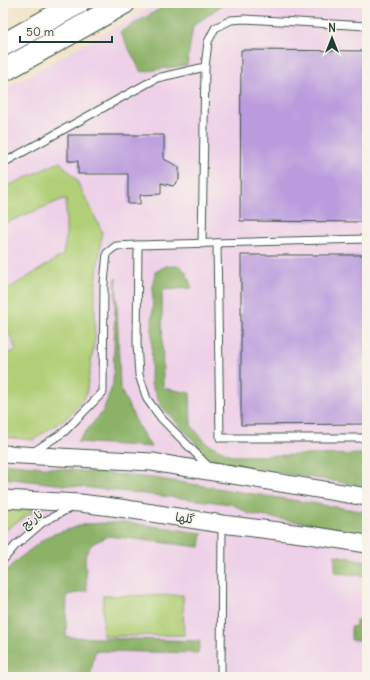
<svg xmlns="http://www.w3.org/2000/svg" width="370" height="680" viewBox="0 0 370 680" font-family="Delius,'Playpen Sans Arabic',sans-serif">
  <rect width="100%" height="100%" fill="#f7f3e8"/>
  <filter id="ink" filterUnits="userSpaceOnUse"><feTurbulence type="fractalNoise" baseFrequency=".025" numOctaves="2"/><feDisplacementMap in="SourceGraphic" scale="8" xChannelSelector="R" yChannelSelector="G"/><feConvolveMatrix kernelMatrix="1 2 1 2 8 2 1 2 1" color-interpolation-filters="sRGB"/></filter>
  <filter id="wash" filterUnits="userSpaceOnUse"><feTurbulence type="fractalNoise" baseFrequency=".012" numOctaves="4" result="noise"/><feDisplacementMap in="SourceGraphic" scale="16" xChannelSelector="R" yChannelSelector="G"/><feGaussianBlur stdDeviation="0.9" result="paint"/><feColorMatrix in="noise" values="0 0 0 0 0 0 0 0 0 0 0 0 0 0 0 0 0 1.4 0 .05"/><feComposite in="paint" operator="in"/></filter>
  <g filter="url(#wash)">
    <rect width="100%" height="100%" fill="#f1e3c7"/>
    <polygon fill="#eed0e8" points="158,3 367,3 367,677 3,677 3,90"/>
    <g fill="#b0cf76" stroke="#688655">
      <polygon points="60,162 76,179 102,231 95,292 95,338 86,395 69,416 33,440 3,437 3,356 16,350 3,319 3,289 13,286 63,255 66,238 66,198 3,224 3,188"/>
      <polygon points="3,509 37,509 11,526 3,532"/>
      <polygon points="183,595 184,635 103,636 103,596"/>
    </g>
    <g fill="#8cb267" stroke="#56784e">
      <polygon points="170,3 248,3 222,5 193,26 187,65 141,72 120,32"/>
      <polygon points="166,266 180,266 186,272 192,288 162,290 163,388 190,393 191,425 206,443 233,456 367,454 367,486 239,467 205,457 195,442 162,407 151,384 153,282 155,272"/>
      <polygon points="116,278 120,388 139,427 151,447 77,442 103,411 113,384"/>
      <polygon points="3,463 154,478 367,512 367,535 330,527 249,514 232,504 3,478"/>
      <polygon points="124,522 202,533 200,547 108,536 92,544 85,555 87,591 67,595 66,637 200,641 198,653 95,651 90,677 3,677 3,574 17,560 48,536 85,524"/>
      <polygon points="335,555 367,561 367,576 335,573"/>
      <polygon points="367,619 367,640 351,640 351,627 356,626 356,620"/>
    </g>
    <g id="blocks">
      <g fill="#ba9bdd">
        <polygon points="241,50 367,51 367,222 240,221"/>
        <polygon points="68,135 164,135 164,159 179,167 179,180 173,186 161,183 161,194 140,195 140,204 128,204 128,174 78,174 78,161 68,161"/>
        <polygon points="241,255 367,255 367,424 241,425"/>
      </g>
    </g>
  </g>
  <g filter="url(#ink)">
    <use href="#blocks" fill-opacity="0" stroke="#3e564a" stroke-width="1"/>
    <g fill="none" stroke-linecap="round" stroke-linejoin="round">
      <defs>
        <g id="service">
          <polyline points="3,163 157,78 205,67"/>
          <polyline points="217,243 220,438 367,438"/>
          <polyline points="202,244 205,67 208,42 215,28 231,20 244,19 367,26"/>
          <polyline points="138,245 367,239"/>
          <polyline points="33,452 64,432 103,392 104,283 107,253 116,246 138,245 137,344 139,375 147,399 161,418 209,467"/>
          <polyline points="3,560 15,546 43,522 72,507"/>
          <polyline points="221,677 222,524"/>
        </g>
        <g id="tertiary">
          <polyline points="3,454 152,462 367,497"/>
          <polyline points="3,499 80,503 120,508 222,524 310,535 367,544"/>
        </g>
        <g id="primary">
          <polyline points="3,45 78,3"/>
          <polyline points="3,71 124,3"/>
        </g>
      </defs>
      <use href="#service" stroke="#3e564a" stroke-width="9"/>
      <use href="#tertiary" stroke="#3e564a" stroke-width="19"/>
      <use href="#primary" stroke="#3e564a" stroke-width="24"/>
      <use href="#service" stroke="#fff" stroke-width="7"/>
      <use href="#tertiary" stroke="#fff" stroke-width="17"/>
      <use href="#primary" stroke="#fff" stroke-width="22"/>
    </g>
  </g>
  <g text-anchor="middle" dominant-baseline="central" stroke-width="3" stroke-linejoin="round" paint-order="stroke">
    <g font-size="12" fill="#1f3d34" stroke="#f7f3e8">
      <text transform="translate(185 518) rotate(9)">گلها</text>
      <text transform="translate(32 519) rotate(-37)">نارنج</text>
    </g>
  </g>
  <rect width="370" height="680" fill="none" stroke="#f7f3e8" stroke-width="16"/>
  <g transform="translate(332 38)" stroke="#f7f3e8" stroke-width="3" paint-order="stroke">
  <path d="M0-3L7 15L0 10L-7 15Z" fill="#1f3d34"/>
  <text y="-6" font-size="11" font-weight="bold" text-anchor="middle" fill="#1f3d34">N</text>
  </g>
  <path d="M20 36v6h92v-6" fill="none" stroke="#1f3d34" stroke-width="2"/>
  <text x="26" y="36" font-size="12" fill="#1f3d34" stroke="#f7f3e8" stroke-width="3" paint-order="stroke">50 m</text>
</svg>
